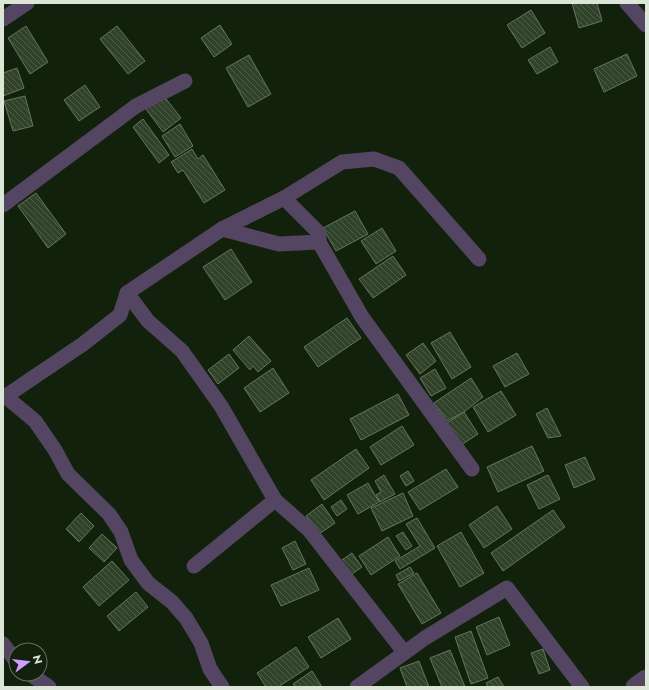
<svg xmlns="http://www.w3.org/2000/svg" width="649" height="690" viewBox="0 0 649 690" font-family="Jost,sans-serif">
  <defs>
    <pattern id="building-back-hatch" width="6" height="6" patternUnits="userSpaceOnUse"><rect width="6" height="6" fill="#31422a"/><path d="M-1 5l2 2M0 0l6 6M5-1l2 2" fill="none" stroke="#4e5d48"/></pattern>
  </defs>
  <rect width="100%" height="100%" fill="#12210b"/>
  <g fill="url(#building-back-hatch)" stroke="#63765b">
    <polygon points="572,3 597,3 602,21 579,28"/>
    <polygon points="531,10 545,33 522,48 507,25"/>
    <polygon points="220,25 232,44 214,57 201,38"/>
    <polygon points="26,26 48,62 30,74 8,38"/>
    <polygon points="117,26 145,61 128,74 100,39"/>
    <polygon points="550,47 558,62 537,74 528,60"/>
    <polygon points="627,54 637,76 604,92 594,69"/>
    <polygon points="249,55 271,94 248,107 226,68"/>
    <polygon points="17,68 24,88 3,96 3,73"/>
    <polygon points="85,85 100,107 79,121 64,100"/>
    <polygon points="163,95 181,118 163,132 146,109"/>
    <polygon points="25,96 33,126 13,131 4,101"/>
    <polygon points="143,119 169,155 159,163 133,127"/>
    <polygon points="180,124 193,146 175,157 162,136"/>
    <polygon points="192,149 198,159 203,155 225,190 204,203 183,170 178,173 171,162"/>
    <polygon points="36,193 66,234 48,248 18,206"/>
    <polygon points="355,211 368,234 336,251 323,228"/>
    <polygon points="382,228 396,251 376,264 361,241"/>
    <polygon points="231,249 252,282 225,300 203,267"/>
    <polygon points="393,256 406,275 373,298 359,279"/>
    <polygon points="347,318 361,338 318,367 304,347"/>
    <polygon points="450,332 471,367 452,379 431,343"/>
    <polygon points="249,336 271,361 258,372 253,366 250,370 233,350"/>
    <polygon points="423,343 436,361 420,374 406,355"/>
    <polygon points="517,353 529,374 505,387 493,366"/>
    <polygon points="229,354 239,368 218,384 208,370"/>
    <polygon points="273,368 289,393 260,412 244,388"/>
    <polygon points="435,369 446,388 431,396 420,378"/>
    <polygon points="471,378 483,397 464,412 447,421 434,403"/>
    <polygon points="501,391 516,415 488,432 473,407"/>
    <polygon points="398,394 409,415 361,440 350,419"/>
    <polygon points="547,408 561,436 548,438 536,414"/>
    <polygon points="464,412 478,434 458,447 444,425"/>
    <polygon points="402,426 414,445 381,465 370,447"/>
    <polygon points="532,446 544,471 498,492 487,467"/>
    <polygon points="356,449 369,468 324,500 311,480"/>
    <polygon points="585,457 595,479 574,488 565,465"/>
    <polygon points="446,469 458,487 420,510 408,492"/>
    <polygon points="408,471 414,481 406,486 400,476"/>
    <polygon points="384,475 395,494 380,502 376,495 381,492 375,481"/>
    <polygon points="548,475 560,499 539,509 527,485"/>
    <polygon points="368,483 379,502 358,514 347,495"/>
    <polygon points="403,493 413,516 382,531 371,508"/>
    <polygon points="341,500 347,509 337,516 331,507"/>
    <polygon points="322,504 335,523 319,534 306,516"/>
    <polygon points="497,506 512,529 484,548 469,525"/>
    <polygon points="553,510 565,527 503,571 491,553"/>
    <polygon points="81,513 94,526 79,542 66,529"/>
    <polygon points="417,518 435,548 400,569 395,561 420,546 406,524"/>
    <polygon points="403,532 412,546 406,550 396,536"/>
    <polygon points="461,532 484,573 460,587 437,546"/>
    <polygon points="102,534 117,548 104,562 89,548"/>
    <polygon points="388,537 400,556 371,575 359,556"/>
    <polygon points="295,541 306,564 293,570 282,548"/>
    <polygon points="352,553 362,567 349,576 339,562"/>
    <polygon points="112,561 129,580 99,606 83,587"/>
    <polygon points="410,567 414,573 399,581 396,575"/>
    <polygon points="309,568 319,590 281,606 271,585"/>
    <polygon points="417,573 441,613 422,624 398,584"/>
    <polygon points="136,592 148,607 119,631 107,616"/>
    <polygon points="499,617 510,645 487,655 476,627"/>
    <polygon points="338,618 351,639 321,658 308,637"/>
    <polygon points="471,631 488,678 471,684 455,637"/>
    <polygon points="296,647 309,667 278,687 266,687 257,673"/>
    <polygon points="543,649 550,670 539,674 531,653"/>
    <polygon points="450,650 465,687 442,687 430,658"/>
    <polygon points="419,661 429,687 407,687 400,668"/>
    <polygon points="312,671 322,687 295,687 293,684"/>
    <polygon points="498,677 504,687 488,687 486,683"/>
  </g>
  <g fill="none" stroke-linecap="round" stroke-linejoin="round">
    <g stroke="#544563" stroke-width="15">
      <polyline points="627,3 646,25"/>
      <polyline points="3,19 27,3"/>
      <polyline points="284,198 319,233 319,242 362,317 472,469"/>
      <polyline points="3,205 136,106 185,81"/>
      <polyline points="222,229 284,198 342,162 374,159 399,168 479,259"/>
      <polyline points="127,293 148,321 182,351 221,406 275,500 309,530 404,652"/>
      <polyline points="5,396 35,421 55,450 68,474 109,514 121,532 131,560 148,583 172,602 186,618 201,643 210,669 222,687"/>
      <polyline points="3,398 83,344 120,315 127,293 222,229 279,244 319,242"/>
      <polyline points="194,566 275,500"/>
      <polyline points="3,644 16,661"/>
      <polyline points="30,674 49,687"/>
      <polyline points="357,687 425,638 507,588 582,687"/>
    </g>
    <polyline stroke="#544563" stroke-width="19" points="635,687 646,679"/>
  </g>
  <rect width="649" height="690" fill="none" stroke="#dbe6d7" stroke-width="8"/>
  <g transform="translate(28 662) rotate(75)"><circle r="19" fill="#12210b" stroke="#62705d"/>
  <path d="M0-3L7 15L0 10L-7 15Z" fill="#d09dff"/>
  <text y="-6" font-size="11" font-weight="bold" text-anchor="middle" fill="#dbe6d7">N</text>
  </g>
</svg>
